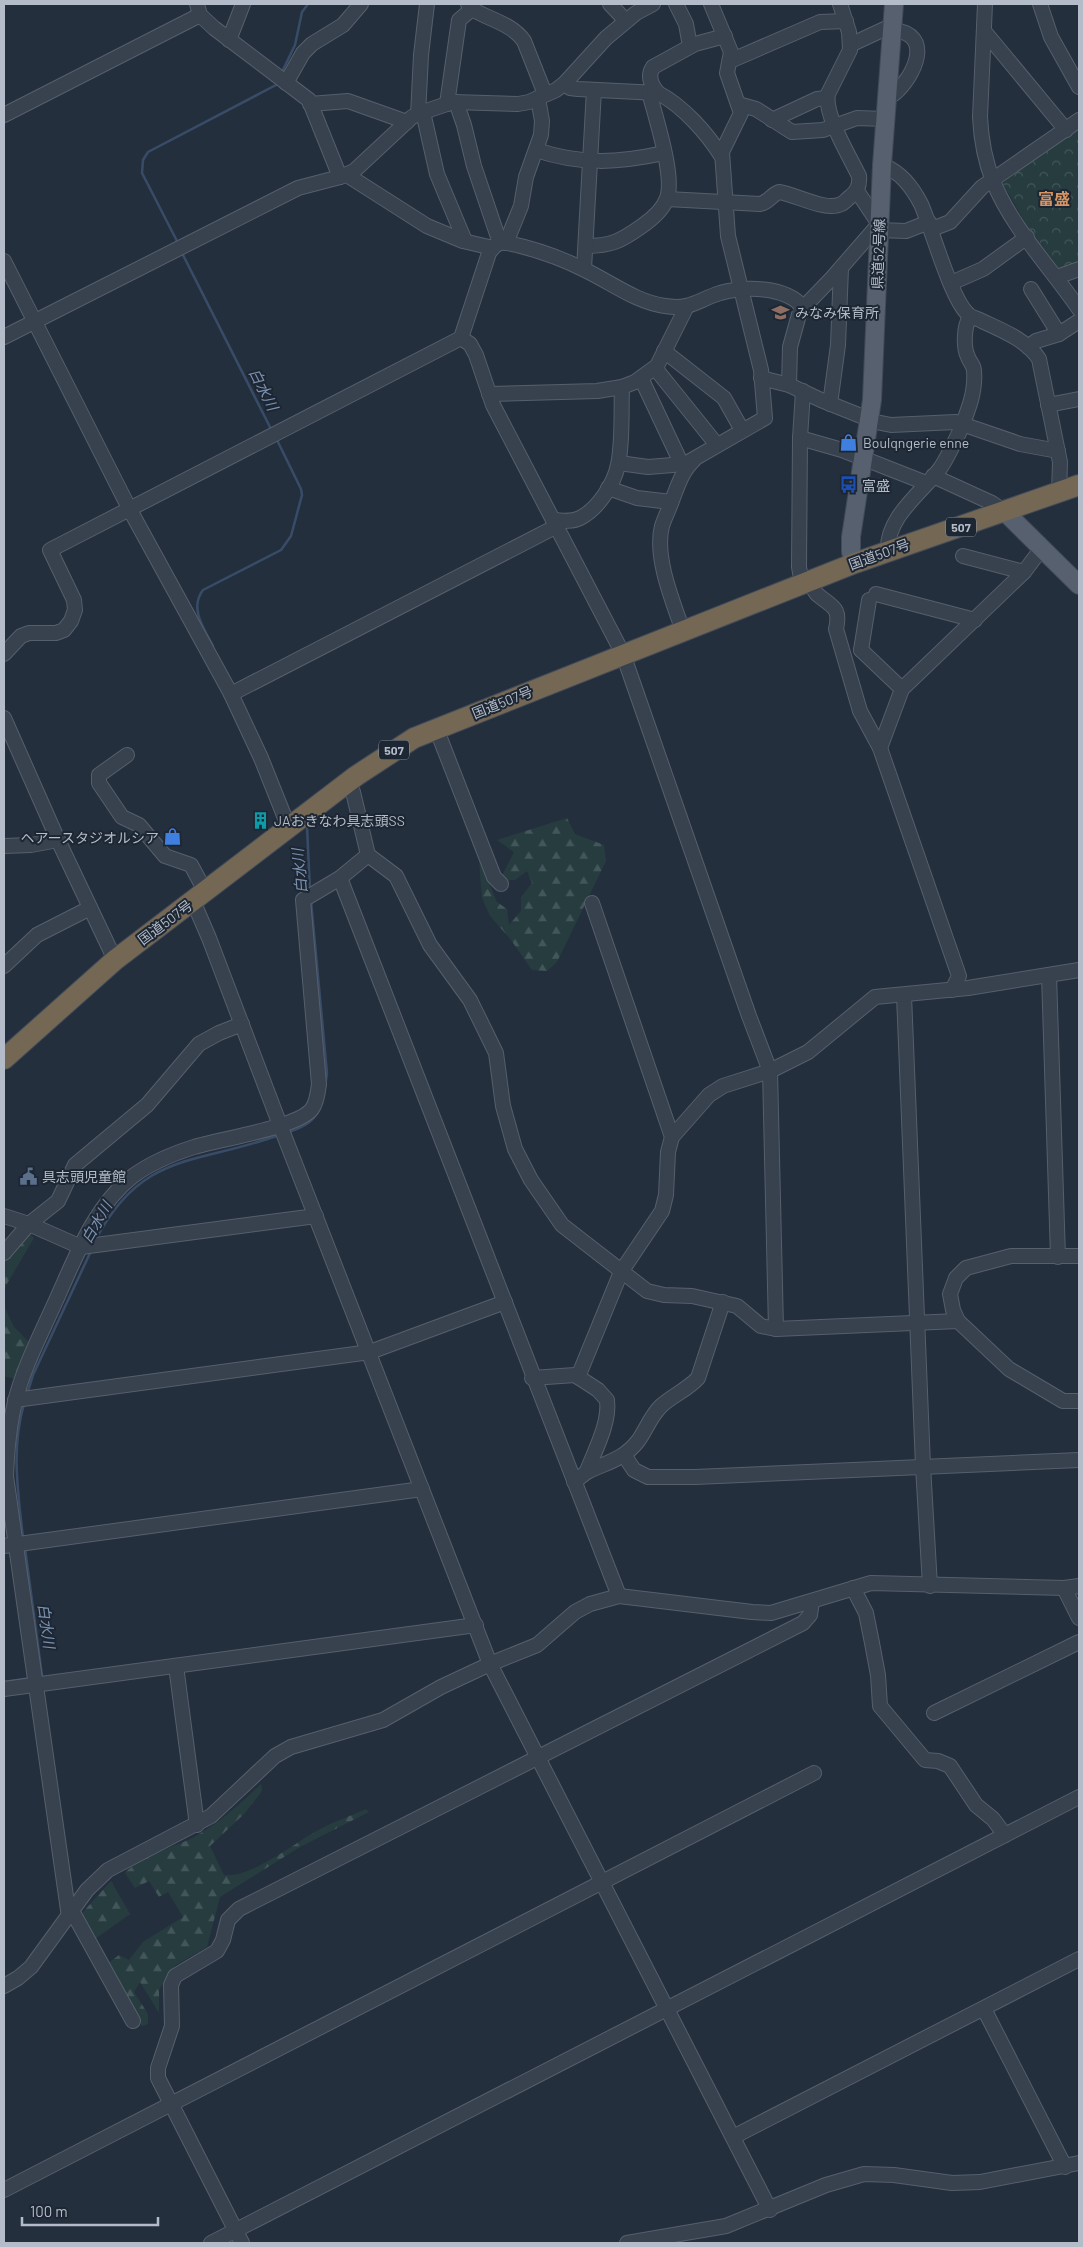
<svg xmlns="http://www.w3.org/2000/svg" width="1083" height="2247" viewBox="0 0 1083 2247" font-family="Barlow,'Noto Sans JP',sans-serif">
  <defs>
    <pattern id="forest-firs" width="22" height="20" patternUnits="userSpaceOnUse" patternTransform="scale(1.25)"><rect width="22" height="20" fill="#263c3f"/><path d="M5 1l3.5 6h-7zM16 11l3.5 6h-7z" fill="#435659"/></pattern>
    <pattern id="park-crowns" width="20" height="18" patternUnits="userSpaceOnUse" patternTransform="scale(1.25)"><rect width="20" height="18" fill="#263c3f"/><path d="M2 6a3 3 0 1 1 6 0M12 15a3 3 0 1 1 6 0" fill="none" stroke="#435659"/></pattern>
  </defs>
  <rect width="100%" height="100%" fill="#242f3e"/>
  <g fill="url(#forest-firs)">
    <polygon points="567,818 575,834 604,845 606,861 557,962 547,971 532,970 511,940 490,916 482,898 479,860 497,902 507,909 509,925 521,911 521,897 532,883 527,871 515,880 500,880 514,852 497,840"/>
    <polygon points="27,1231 34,1238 4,1289 4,1260"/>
    <polygon points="4,1306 14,1327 29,1342 16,1379 4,1376"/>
    <path d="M261,1784L262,1791L244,1814L210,1846L224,1875C250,1879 296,1842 320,1829C335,1821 351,1816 366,1809L369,1812L300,1847L220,1897L207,1947L174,1966L159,1990V2013L140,1982L134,1992L148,2014V2024L142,2026L107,1964L119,1955L129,1960L143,1942L183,1917L168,1892L159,1897L149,1881L135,1888L125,1873C143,1854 171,1849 194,1837C219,1823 240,1804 261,1784Z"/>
    <polygon points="111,1881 130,1914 95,1939 82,1913"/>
  </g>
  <polygon fill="url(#park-crowns)" points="1079,127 1079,266 1059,269 1025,222 1003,184 1005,179"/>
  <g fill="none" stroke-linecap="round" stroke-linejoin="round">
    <g stroke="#394c67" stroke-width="2.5">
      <polyline points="281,74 295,45 302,12 308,4"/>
      <polyline points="178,243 142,173 143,160 148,152 276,85 278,82"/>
      <polyline points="182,253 272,431"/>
      <path d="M213,646C204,629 189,608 203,590L281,550L291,536L302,495L301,489L276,438"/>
      <polyline points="307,827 310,891"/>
      <polyline points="311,901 327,1073 323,1099"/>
      <path d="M289,1132C300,1128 313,1123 318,1111"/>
      <path d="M96,1239C143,1150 198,1165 279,1135"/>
      <polyline points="27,1394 33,1375 91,1251"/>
      <path d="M23,1538C18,1493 11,1448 24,1404"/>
      <polyline points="25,1548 42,1676 39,1676"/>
      <polyline points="4,1682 31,1678"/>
    </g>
    <defs>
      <g id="minor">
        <polyline points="197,4 200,15 214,28 309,100 340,177"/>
        <path d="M468,4L472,9C490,20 511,23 524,41L545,94"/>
        <polyline points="610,4 626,21"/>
        <polyline points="676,4 686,24 690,46"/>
        <path d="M985,4L980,117C981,138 985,161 993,181C1012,228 1051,268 1079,309"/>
        <polyline points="1040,4 1051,37 1079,87"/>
        <polyline points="984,31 1066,130"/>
        <polyline points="229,40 243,4"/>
        <polyline points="850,45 893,25"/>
        <polyline points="730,61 820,22 846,21"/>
        <polyline points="286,83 303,53 312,44 343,25 361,4"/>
        <path d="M565,83L570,88L578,89L658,93C683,106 707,133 722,157"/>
        <path d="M658,93C651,85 647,76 653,67L695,44L725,36"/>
        <path d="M888,94H894C914,77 935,34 893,30"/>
        <polyline points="456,102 464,125 474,166 500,243"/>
        <polyline points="310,104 348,101 407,122"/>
        <polyline points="447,104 459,20 472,9"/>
        <polyline points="738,104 756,109 792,132 823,130 857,118 885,119"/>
        <polyline points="423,112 437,174 465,241"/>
        <polyline points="4,115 200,15"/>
        <polyline points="418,115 421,55 427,4"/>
        <polyline points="772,120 817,99 827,98"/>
        <path d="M536,150C581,165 618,163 664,153"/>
        <path d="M882,165C901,172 912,187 921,204C932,229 951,299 968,314C971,318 977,318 982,321C1001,330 1027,340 1039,359L1060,462L1059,493"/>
        <polyline points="347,175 427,226 463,241 493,248"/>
        <path d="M667,199L760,204C769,202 771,195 779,192C795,194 826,212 841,204C844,203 847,199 850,197C857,191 860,186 859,176C849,155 824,115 828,94L850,50L849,32L840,4"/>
        <polyline points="932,229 950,222 982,187 1079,120"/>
        <polyline points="879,230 906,231 929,222"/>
        <polyline points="506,243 521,206 526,177 541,135 542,121 538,98"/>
        <path d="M586,246C611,246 621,241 642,226C652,219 663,210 667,198C675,176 655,116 649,92"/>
        <polyline points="4,261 130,510 231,694 261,758 289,828"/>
        <polyline points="584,269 594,90"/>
        <polyline points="1057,277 1079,269"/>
        <polyline points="951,283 983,269 1027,237"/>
        <polyline points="1031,289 1059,334"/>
        <polyline points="4,337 298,188 340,177 354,171 412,117 426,111 453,102 518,104 529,102 556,90 565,83 606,38 636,13 653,4"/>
        <polyline points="461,338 470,344 476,355 493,405 623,654 749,1016 770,1071 776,1329"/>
        <polyline points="1028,347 1036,341 1059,334 1079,321"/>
        <polyline points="664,351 724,398 742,430"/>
        <polyline points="655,368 717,445"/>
        <polyline points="641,378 682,465"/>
        <polyline points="761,378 789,385 821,400 876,422 891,425 956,422 1020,444 1058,451"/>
        <polyline points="789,385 790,347 800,311 832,278 879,224 857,191"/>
        <polyline points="489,394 597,391 622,387 635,382 657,366 686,308"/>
        <polyline points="830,404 838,345 841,268"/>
        <polyline points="1048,405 1079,399"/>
        <polyline points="800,438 842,450 926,483"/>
        <polyline points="619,463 648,467 685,464 765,418 761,370 728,236 722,152 741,113 727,73 731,52 711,4"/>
        <polyline points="933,476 992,503 1005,512"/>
        <polyline points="608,488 637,498 671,502"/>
        <path d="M553,520C563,521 572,522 580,518C598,509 614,484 618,465C623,440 621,412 622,387"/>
        <path d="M888,551C886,518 920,494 939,470C947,459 953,445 959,433C967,413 976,393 974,371C974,365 970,363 968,357C963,347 964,326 970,317"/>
        <polyline points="963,556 1024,572"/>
        <path d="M809,581C812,585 814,592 818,595C832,607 841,607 836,629L860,711L880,748L959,976L952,990"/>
        <polyline points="802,584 799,567 800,438 803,391"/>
        <polyline points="876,594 975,620"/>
        <path d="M683,631C673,602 654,557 662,526C665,517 670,507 673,498C678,485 683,470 693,461"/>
        <polyline points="861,650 902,689"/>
        <polyline points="861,650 869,600"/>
        <path d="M4,654L21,636L29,633H56L64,630L71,621L75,610L74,600L50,550L461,338L489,253L494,246L502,242C529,247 561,258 585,270C612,283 636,302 665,306C691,310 698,300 720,293C745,286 785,286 803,307"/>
        <polyline points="231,694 557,526"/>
        <polyline points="4,718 58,840 115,960"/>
        <polyline points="436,728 494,877 501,884"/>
        <polyline points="880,748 902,689 1024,572 1042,548"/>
        <polyline points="127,755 99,775 99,783 122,817 139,825 165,856 191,865 205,891"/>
        <polyline points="348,782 353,792 368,855 396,876 430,945 470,1000 496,1053 503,1106 515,1149 531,1180 562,1225 647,1291 664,1295 692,1296 737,1306 761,1326 776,1329 958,1321"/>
        <polyline points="4,846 31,845 58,840"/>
        <polyline points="340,878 619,1596"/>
        <polyline points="193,901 209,938 280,1125 490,1664 770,2210"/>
        <polyline points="592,903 672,1137"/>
        <polyline points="4,966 37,935 90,908"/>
        <polyline points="1049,975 1058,1257"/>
        <polyline points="904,995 923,1466 930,1586"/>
        <polyline points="4,1216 29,1224 81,1247 316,1216"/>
        <polyline points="4,1253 29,1224 58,1201 75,1165 147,1105 199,1044 219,1033 242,1024"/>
        <polyline points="1079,1256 1011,1256 966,1268 956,1278 950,1294 953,1310 958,1321 1009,1369 1063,1401 1079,1401"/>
        <polyline points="578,1377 621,1272 662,1211 666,1195 668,1152 672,1137 709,1095 723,1086 770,1071 808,1052 875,997 968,988 1079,970"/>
        <path d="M532,1378L575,1375L598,1390L607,1400C610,1423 595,1450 587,1471"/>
        <polyline points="15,1400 370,1352 505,1302"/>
        <polyline points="624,1455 634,1470 648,1477 695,1477 1079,1460"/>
        <path d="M574,1482C579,1479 584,1473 589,1471C608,1462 624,1459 638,1441C646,1430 650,1417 661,1406C673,1395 687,1390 698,1378L723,1302"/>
        <polyline points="4,1546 422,1489"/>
        <polyline points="853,1588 866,1613 872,1643 878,1675 880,1706 925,1760 938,1761 950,1766 976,1805 993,1819 1005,1835"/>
        <polyline points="1064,1588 1079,1618"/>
        <polyline points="176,1666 197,1825"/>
        <polyline points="4,1689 476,1625"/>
        <polyline points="934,1713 1079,1642"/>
        <polyline points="72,1911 133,2021"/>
        <path d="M69,1917L6,1476C7,1451 9,1426 15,1402C23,1369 39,1338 53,1307C74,1262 92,1208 133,1176C152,1162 172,1154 194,1147C219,1139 297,1128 312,1109C317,1102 318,1092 319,1084L303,900L340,878L368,855"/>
        <polyline points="4,1986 18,1978 31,1967 87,1890 108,1870 211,1816 275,1756 291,1747 383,1720 441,1687 490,1664 537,1645 575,1612 590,1604 619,1596 752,1612 771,1613 871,1583 1064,1588 1079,1586"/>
        <polyline points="984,2009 1065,2167"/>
        <polyline points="733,2137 1079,1959"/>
        <polyline points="4,2190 814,1773"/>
        <polyline points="211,2243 1079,1797"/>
        <polyline points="242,2243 158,2078 158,2068 172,2026 171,1985 175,1976 217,1951 223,1940 228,1920 239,1909 803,1623 810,1615 812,1601"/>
        <polyline points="627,2243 726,2226 826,2185 864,2174 894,2175 952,2183 980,2182 1079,2163"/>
      </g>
      <g id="major">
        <polyline points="1005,512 1079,585"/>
        <polyline points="855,563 851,552 851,537 872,400 882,165 894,4"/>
      </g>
      <polyline id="highway" points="4,1059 115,960 356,776 414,738 855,563 1079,485"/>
    </defs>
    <use href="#minor" stroke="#565f6c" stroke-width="16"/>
    <use href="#major" stroke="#414a57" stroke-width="20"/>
    <use href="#highway" stroke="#434c59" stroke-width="22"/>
    <use href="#minor" stroke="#38414e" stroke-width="14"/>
    <use href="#major" stroke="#56606e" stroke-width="18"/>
    <use href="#highway" stroke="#746855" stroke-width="20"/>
  </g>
  <defs>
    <symbol id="school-bare" viewBox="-9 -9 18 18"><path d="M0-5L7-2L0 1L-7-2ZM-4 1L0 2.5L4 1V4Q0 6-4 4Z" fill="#8d6e63" stroke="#1d2633" stroke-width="2.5" paint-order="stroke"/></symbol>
    <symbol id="shop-bare" viewBox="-9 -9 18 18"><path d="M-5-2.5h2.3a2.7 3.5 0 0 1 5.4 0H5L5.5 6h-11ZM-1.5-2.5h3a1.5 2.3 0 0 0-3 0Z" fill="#3f7fe0" stroke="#1d2633" stroke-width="2.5" paint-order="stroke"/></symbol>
    <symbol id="bus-bare" viewBox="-9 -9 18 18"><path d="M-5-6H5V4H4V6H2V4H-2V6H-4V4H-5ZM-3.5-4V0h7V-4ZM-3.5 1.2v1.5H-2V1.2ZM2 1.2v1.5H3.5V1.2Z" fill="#1a4fb4" stroke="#1d2633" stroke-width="2.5" paint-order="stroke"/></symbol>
    <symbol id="building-bare" viewBox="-9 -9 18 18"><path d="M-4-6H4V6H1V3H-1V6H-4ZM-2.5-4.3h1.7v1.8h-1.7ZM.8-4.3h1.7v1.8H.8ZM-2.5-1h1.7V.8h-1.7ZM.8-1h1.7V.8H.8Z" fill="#0f9aa8" stroke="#1d2633" stroke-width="2.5" paint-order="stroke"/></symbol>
    <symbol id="civic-bare" viewBox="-9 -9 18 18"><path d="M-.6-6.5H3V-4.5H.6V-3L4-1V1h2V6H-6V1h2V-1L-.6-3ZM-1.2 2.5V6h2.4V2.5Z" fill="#5c6f8a" stroke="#1d2633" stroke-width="2.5" paint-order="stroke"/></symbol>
  </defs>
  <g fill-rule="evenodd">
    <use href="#school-bare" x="768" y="300" width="25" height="25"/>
    <use href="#shop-bare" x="836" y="430" width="25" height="25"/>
    <use href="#bus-bare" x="836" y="472" width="25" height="25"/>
    <use href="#building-bare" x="248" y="808" width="25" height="25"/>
    <use href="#shop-bare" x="160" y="824" width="25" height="25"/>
    <use href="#civic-bare" x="16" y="1164" width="25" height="25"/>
  </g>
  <g text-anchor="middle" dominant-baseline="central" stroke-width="4" stroke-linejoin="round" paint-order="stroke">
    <g fill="#1d2633" stroke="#878f9c" stroke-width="1">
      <rect x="946" y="517.5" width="30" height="19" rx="4"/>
      <rect x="379" y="740.5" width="30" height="19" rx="4"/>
    </g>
    <g font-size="12" font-weight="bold" fill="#b4bcc9">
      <text x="961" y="527">507</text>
      <text x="394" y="750">507</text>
    </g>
    <g font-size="14" fill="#b4bcc9" stroke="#1d2633">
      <text transform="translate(878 254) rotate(-88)">県道52号線</text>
      <text transform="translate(879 554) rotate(-20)">国道507号</text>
      <text transform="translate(502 702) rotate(-22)">国道507号</text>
      <text transform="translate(165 922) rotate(-37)">国道507号</text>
    </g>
    <g font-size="14" fill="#b4bcc9" stroke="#1d2633" text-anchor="start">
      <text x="795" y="312">みなみ保育所</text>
      <text x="863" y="442">Boulqngerie enne</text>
      <text x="862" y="485">富盛</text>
      <text x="274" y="820">JAおきなわ具志頭SS</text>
      <text x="159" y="837" text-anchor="end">ヘアースタジオルシア</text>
      <text x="42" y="1176">具志頭児童館</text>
    </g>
    <g font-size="15" font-style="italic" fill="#7c92b1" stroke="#1d2633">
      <text transform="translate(264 389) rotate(63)">白水川</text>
      <text transform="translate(299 871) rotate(-95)">白水川</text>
      <text transform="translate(96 1222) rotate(-60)">白水川</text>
      <text transform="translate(47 1626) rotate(82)">白水川</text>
    </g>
    <g font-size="16" font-weight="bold" fill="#d59563" stroke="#1d2633">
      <text x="1054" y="198">富盛</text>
    </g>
  </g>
  <rect width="1083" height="2247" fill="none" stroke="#b4bcc9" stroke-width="10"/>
  <path d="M22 2217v8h136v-8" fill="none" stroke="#b4bcc9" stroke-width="2.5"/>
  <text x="30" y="2217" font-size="15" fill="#b4bcc9" stroke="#1d2633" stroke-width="4" paint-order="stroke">100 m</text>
</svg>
